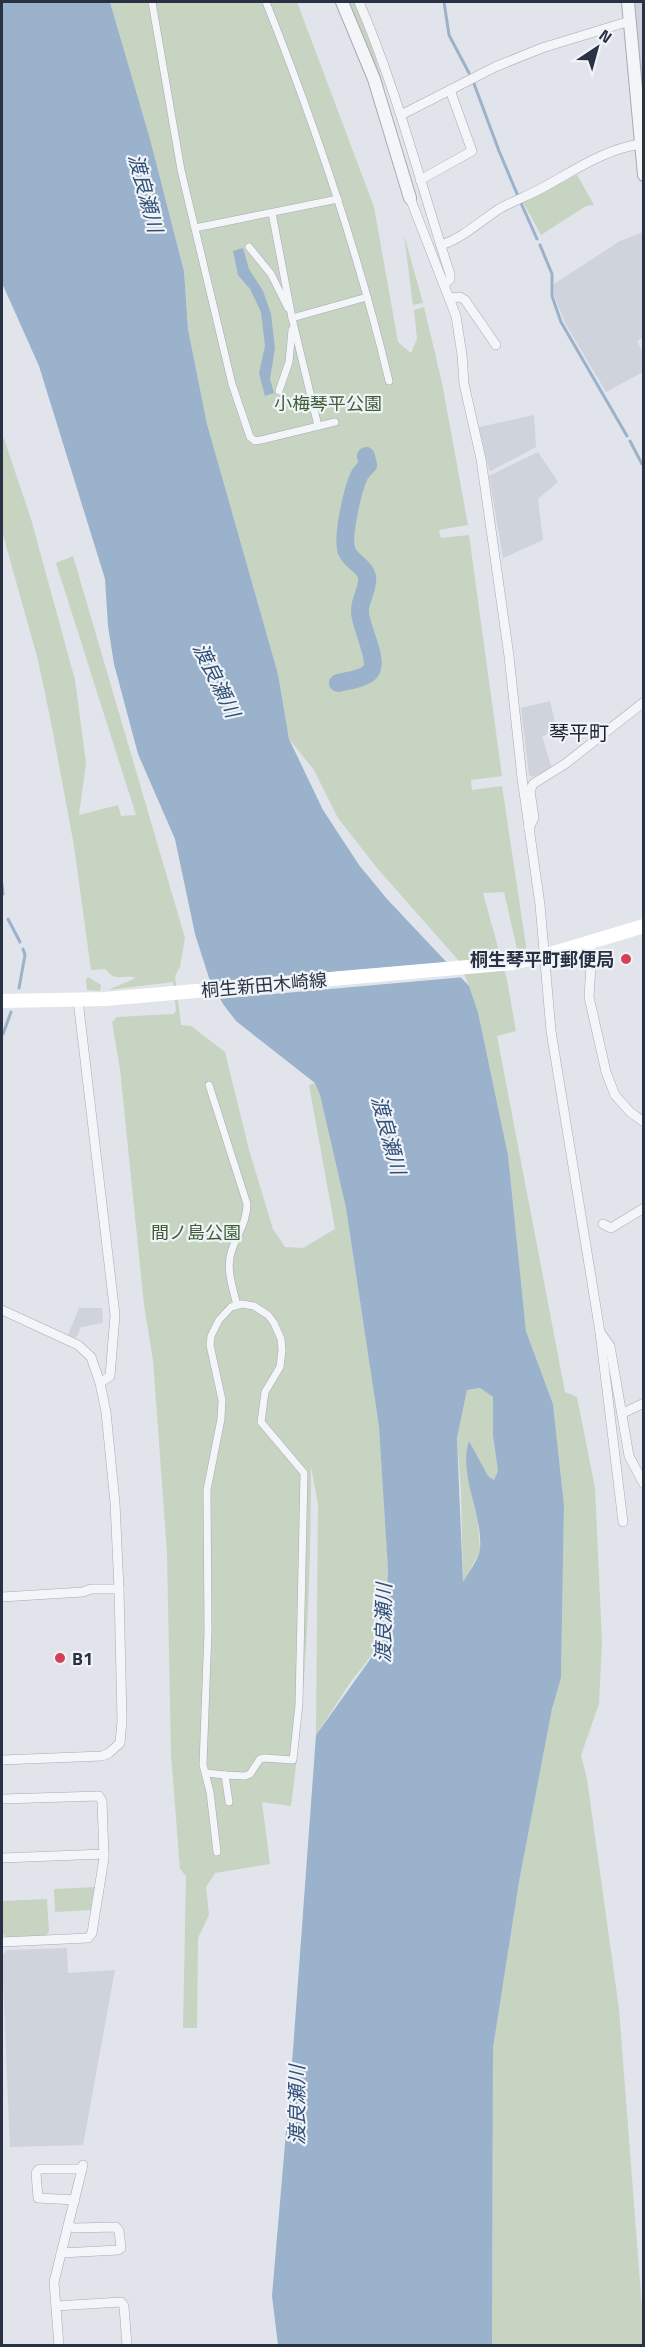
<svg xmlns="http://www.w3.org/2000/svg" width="645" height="2347" viewBox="0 0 645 2347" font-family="'Titillium Web','Noto Sans JP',sans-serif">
  <rect width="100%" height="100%" fill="#e1e4ea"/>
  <g fill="#ced3dc">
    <polygon points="635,2 643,2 643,98"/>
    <polygon points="643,232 643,337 637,341 643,353 643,372 606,392 565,323 554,295 554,284 620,241"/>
    <polygon points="534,415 536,447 491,471 489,470 479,427"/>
    <polygon points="538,452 558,482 538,499 543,540 503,558 489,476"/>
    <polygon points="550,701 557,732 542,736 552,769 532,777 529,775 521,708"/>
    <polygon points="79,1308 102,1308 103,1323 81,1327 76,1338 68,1335"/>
    <polygon points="67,1948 68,1973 115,1970 83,2145 10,2147 2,1956 7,1950"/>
  </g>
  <g fill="#c6d4c1">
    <polygon points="110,2 297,2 374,207 398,342 411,353 417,339 414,310 424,307 442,383 468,525 439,530 441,538 469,535 502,776 471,780 472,790 502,786 526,946 525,952 518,953 504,892 483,893 507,980 516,1031 497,1036 565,1392 577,1397 595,1488 602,1642 599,1704 581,1755 587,1779 619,2009 643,2321 643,2345 492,2345 493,2048 519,1882 552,1709 561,1678 564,1505 553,1404 526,1331 508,1155 478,1012 469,986 459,961 377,868 338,818 314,770 289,739 278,674 207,424 188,329 184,270 150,139"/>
    <polygon points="349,2 354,2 368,35 385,89"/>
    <polygon points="577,175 594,205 586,206 541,235 523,202"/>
    <polygon points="404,235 423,303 413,305"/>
    <path d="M2,433L31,519L75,680L86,763L79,815L118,805L121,816L136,815L56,563L73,556L185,938L180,967L175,976L181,1025L191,1026L225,1052L249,1150L273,1229L285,1247L303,1248L335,1229L309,1085L315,1083L320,1095L346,1208L379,1427L388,1570L384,1640L352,1680L316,1735L318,1504L311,1467C311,1580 306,1694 291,1806L262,1802L270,1864L215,1873L206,1887L209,1915L198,1938L197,2028H183L186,1876L180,1869L171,1754L167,1552L153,1360L144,1305L120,1069L112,1022L117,1017L173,1014L176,1011L173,982L108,990L136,978C121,974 117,983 105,969L91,970L74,846L52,727L38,660L2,531Z"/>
    <polygon points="88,977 101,985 100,991 87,990 86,980"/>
    <polygon points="480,1388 493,1397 493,1436 498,1471 494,1480 488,1476 469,1442 471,1492 478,1522 480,1551 463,1583 461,1491 457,1438 467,1390"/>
    <polygon points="95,1887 91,1910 55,1912 54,1889"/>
    <polygon points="47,1899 49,1931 46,1936 6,1937 2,1933 2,1901"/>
  </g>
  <g fill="#9ab2cb" fill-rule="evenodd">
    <path d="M2,2H110L150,139L184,271L188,329L207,424L278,674L289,739L323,810L359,865L387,899L469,986L478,1012L508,1155L526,1331L553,1404L564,1505L561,1678L552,1709L519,1882L493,2048L492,2345H278L272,2296L293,2050L316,1735L384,1640L388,1570L379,1427L346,1208L320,1095L315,1083L236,1021L223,1004L209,978L195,934L175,839L138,754L114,664L108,626L105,579L39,366L2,283ZM480,1388L493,1397V1436L498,1471L494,1480L488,1476L469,1441C458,1476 483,1513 480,1549C479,1559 468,1573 463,1582L457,1438L467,1390Z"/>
    <polygon points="243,248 249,269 263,291 271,314 275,348 270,379 274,393 265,396 259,373 265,346 261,312 250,289 238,275 233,251"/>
  </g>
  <polygon fill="#e1e4ea" points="451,962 465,977 217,999 208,982"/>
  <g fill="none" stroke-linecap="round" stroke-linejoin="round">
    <g stroke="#9ab2cb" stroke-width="3">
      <polyline points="444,2 449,35 469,73"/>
      <polyline points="473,81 499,151 518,196"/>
      <polyline points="521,203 537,239"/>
      <polyline points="540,245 552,274 552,296 561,322 627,436"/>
      <polyline points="630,441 642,464"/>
      <polyline points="2,885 3,894"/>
      <polyline points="8,919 20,942"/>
      <polyline points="19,988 25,955 23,949"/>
      <polyline points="3,1034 11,1012"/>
    </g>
    <path stroke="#9ab2cb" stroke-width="18" d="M338,683C347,681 362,679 369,673C381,663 360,627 360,612C359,600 369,589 367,576C364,566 352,562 347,552C341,538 353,489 359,476C361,472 365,468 368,465L366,456"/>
    <defs>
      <g id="pedestrian">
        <polyline points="152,2 181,170 232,384 250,437 255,441 261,440 335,422"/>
        <path d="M266,2C315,125 358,251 389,381"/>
        <polyline points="272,213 292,318 318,426"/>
        <polyline points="195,228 338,199"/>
        <polyline points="249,247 271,274 288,308"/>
        <polyline points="292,318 367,297"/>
        <polyline points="279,391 289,362 292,330"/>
        <path d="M209,1085L247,1204C247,1223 236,1235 231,1253C226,1269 233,1289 237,1305"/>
        <polyline points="206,1773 225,1775"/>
        <polyline points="217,1852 210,1792 203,1765 208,1631 207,1490 221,1419 222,1400 210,1345 211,1336 219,1320 231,1307 242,1304 254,1306 268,1315 274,1323 281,1339 282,1350 280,1367 265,1392 261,1422 304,1473 299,1704 293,1760 264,1758 260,1759 250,1774 245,1776 225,1775 229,1802"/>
      </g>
      <g id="minor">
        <path d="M359,2C397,90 420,183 450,274V279L444,285"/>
        <polyline points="401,115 495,67 542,48 630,21"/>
        <polyline points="420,180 472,151 450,90"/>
        <polyline points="410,198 456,316 462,355 464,384 481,459 509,656 522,778 540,905 551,1031 600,1332 623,1522"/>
        <path d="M441,245C463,238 479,222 499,209C513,201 530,195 544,187C575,170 605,149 641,144"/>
        <polyline points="450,298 460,297 465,300 496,345"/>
        <polyline points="529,828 534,818 530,791 533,784 565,764 644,702"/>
        <polyline points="590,942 592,949 589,997 606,1072 615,1095 630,1112 644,1122"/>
        <polyline points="78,1000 115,1315 110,1376 100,1383"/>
        <polyline points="603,1224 611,1228 644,1208"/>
        <polyline points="2,1310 78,1345 91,1357 100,1383 106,1412 115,1503 119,1589 122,1721 120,1743 109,1753 102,1756 2,1760"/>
        <polyline points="600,1332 610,1346 629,1456 644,1484"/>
        <polyline points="623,1413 644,1403"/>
        <polyline points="2,1597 83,1592 91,1589 119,1589"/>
        <polyline points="2,1799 99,1796 102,1801 104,1858 92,1933 88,1938 2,1942"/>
        <polyline points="2,1858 104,1854"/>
        <polyline points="75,2200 38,2198 36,2173 38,2170 41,2169 82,2169"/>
        <polyline points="61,2253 118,2250 121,2248 119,2231 116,2227 75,2228 68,2226"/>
        <polyline points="56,2306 121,2302 124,2306 127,2346"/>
        <polyline points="59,2346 54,2282 83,2165"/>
      </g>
      <g id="tertiary">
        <polyline points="342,2 374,79 410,198"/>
        <polyline points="628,2 644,175"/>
      </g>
    </defs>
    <use href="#pedestrian" stroke="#a6abb4" stroke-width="8"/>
    <use href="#minor" stroke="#a6abb4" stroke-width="10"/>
    <use href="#tertiary" stroke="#a6abb4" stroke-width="14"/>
    <use href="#pedestrian" stroke="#f3f5f8" stroke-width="7"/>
    <use href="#minor" stroke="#f3f5f8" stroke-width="9"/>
    <use href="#tertiary" stroke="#f3f5f8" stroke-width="12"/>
    <polyline stroke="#fff" stroke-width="14" points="2,1001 105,999 513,963 557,952 644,926"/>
  </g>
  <g fill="#d44157" stroke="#f0f3f7" stroke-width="2">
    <circle cx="626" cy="959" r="6"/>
    <circle cx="60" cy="1658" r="6"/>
  </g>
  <g text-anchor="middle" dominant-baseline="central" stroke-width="4.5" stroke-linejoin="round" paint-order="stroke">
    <g font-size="18" fill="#3d5f35" stroke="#f0f3f7">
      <text x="328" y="403">小梅琴平公園</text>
      <text x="196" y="1232">間ノ島公園</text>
    </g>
    <g font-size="18" font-weight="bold" fill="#283242" stroke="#f0f3f7" text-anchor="end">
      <text x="614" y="959">桐生琴平町郵便局</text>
      <text x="72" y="1658" text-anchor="start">B1</text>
    </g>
    <g font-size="18" fill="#283242" stroke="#f0f3f7">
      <text transform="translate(264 985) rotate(-5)">桐生新田木崎線</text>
    </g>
    <g font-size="20" font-style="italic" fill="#315178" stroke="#f0f3f7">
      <text transform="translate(146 193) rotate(75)">渡良瀬川</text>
      <text transform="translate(217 680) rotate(64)">渡良瀬川</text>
      <text transform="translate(389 1135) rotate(75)">渡良瀬川</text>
      <text transform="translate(383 1623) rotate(-89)">渡良瀬川</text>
      <text transform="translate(296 2105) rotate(-90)">渡良瀬川</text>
    </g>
    <g font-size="20" fill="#1a2333" stroke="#f0f3f7">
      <text x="579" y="732">琴平町</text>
    </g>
  </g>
  <rect width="645" height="2347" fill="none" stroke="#283242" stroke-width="6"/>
  <g transform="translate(597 48) rotate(36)" stroke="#f0f3f7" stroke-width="4.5" paint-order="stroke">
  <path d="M0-4.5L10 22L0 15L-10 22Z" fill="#283242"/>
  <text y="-9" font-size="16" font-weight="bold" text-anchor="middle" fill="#283242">N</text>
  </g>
</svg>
